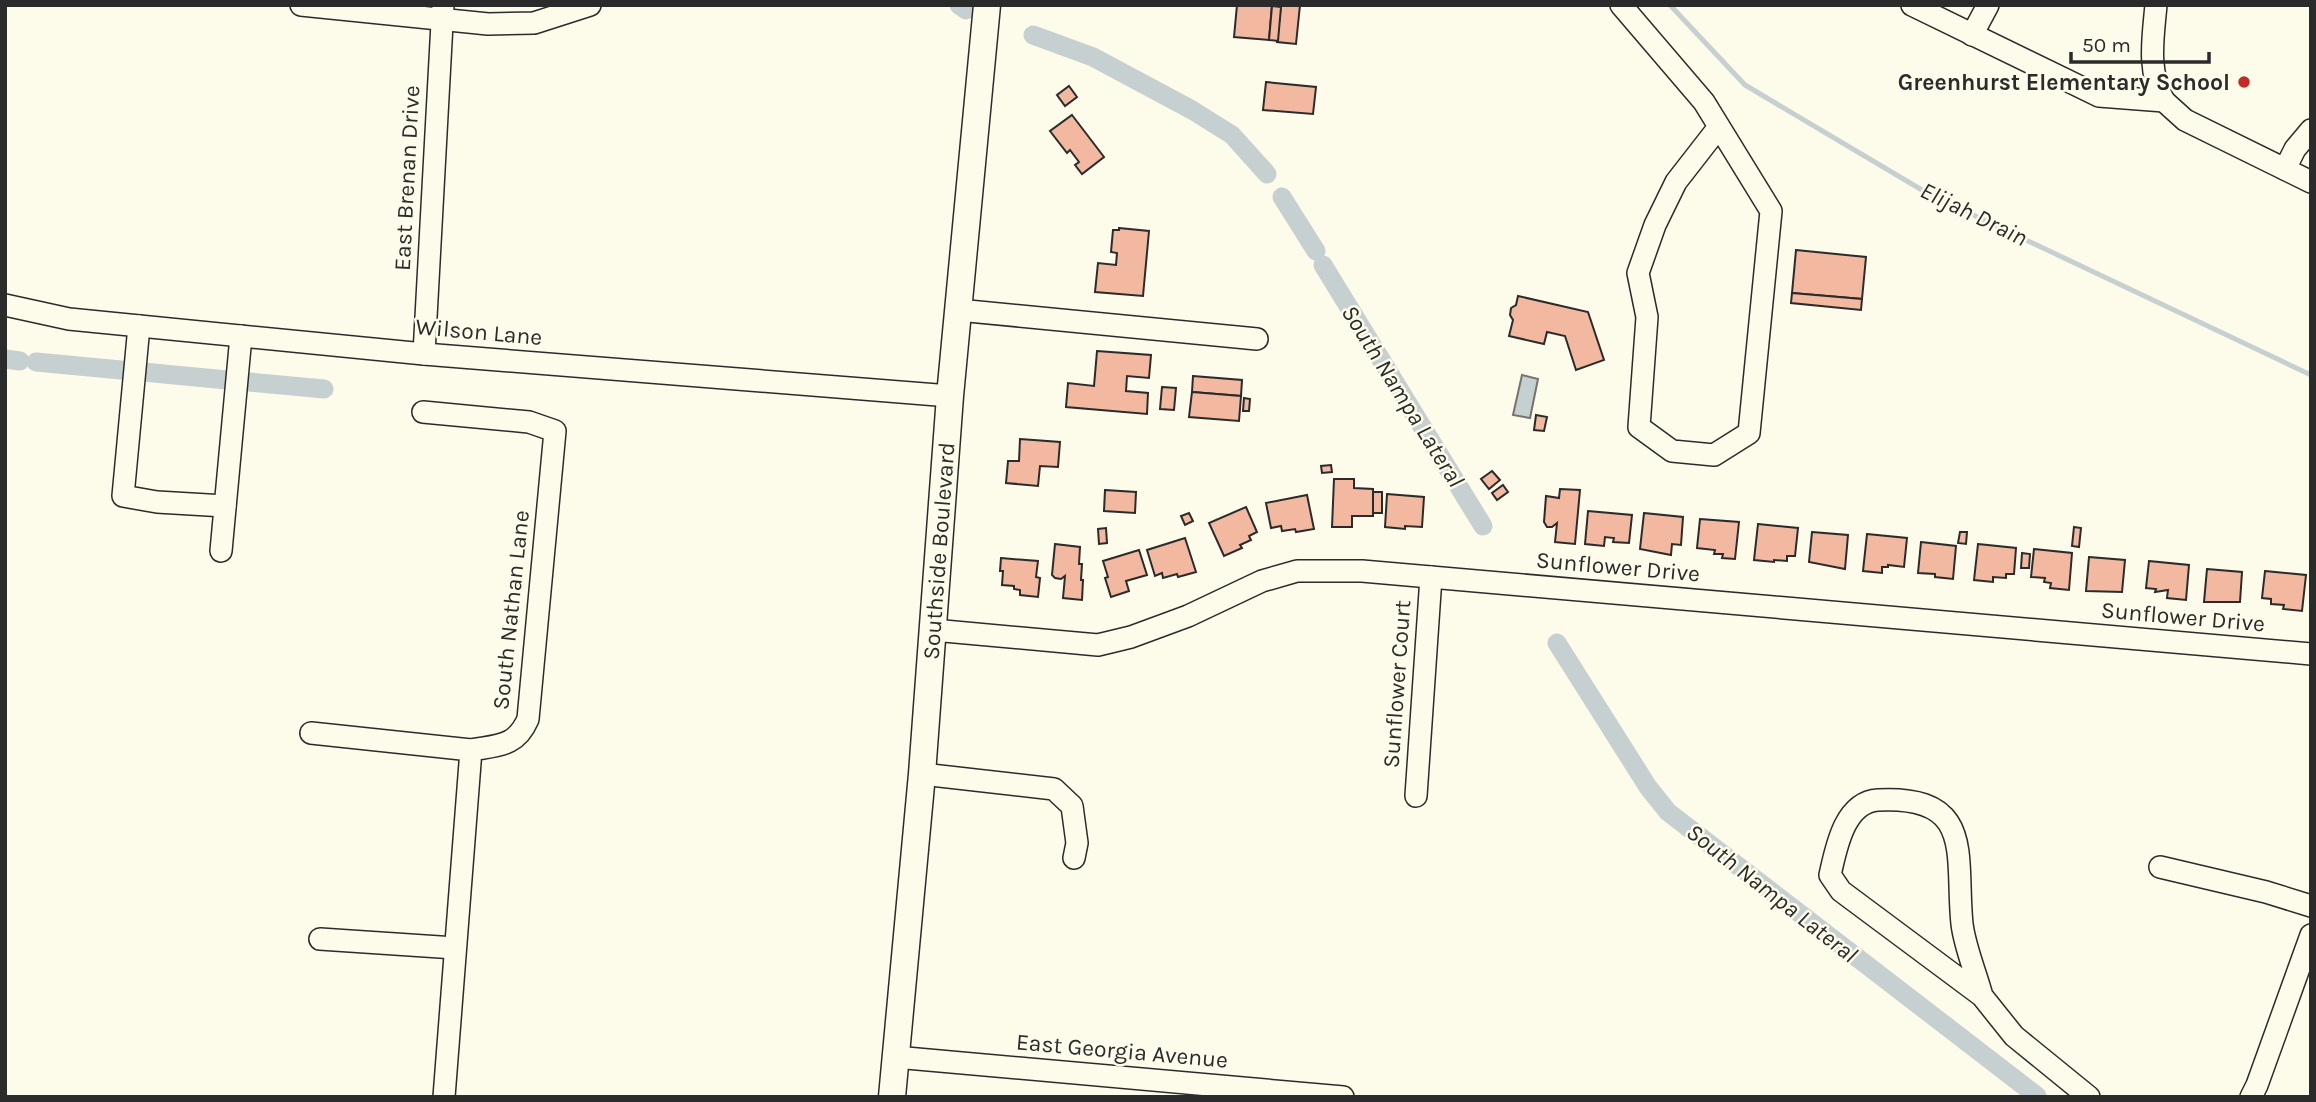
<svg xmlns="http://www.w3.org/2000/svg" width="2316" height="1102" viewBox="0 0 2316 1102" font-family="Karla,sans-serif">
  <rect width="100%" height="100%" fill="#fdfbea"/>
  <polygon fill="#c7d0d0" stroke="#74746e" stroke-width="2" points="1522,375 1538,379 1530,418 1513,415"/>
  <g fill="none" stroke-linecap="round" stroke-linejoin="round">
    <polyline stroke="#c7d0d0" stroke-width="5" points="1670,5 1745,85 1927,193 2311,375"/>
    <g stroke="#c7d0d0" stroke-width="19">
      <polyline points="959,5 966,10"/>
      <polyline points="1033,35 1093,57 1192,110 1232,135 1267,174"/>
      <polyline points="1282,197 1316,251"/>
      <polyline points="1323,265 1483,526"/>
      <polyline points="5,359 20,361"/>
      <polyline points="36,362 121,370"/>
      <polyline points="143,372 227,380"/>
      <polyline points="249,382 324,389"/>
      <polyline points="1557,643 1648,787 1668,812 2037,1096"/>
    </g>
  </g>
  <g fill="#f2b8a0" stroke="#2b2b2b" stroke-width="2">
    <polygon points="1237,5 1272,5 1269,40 1234,37"/>
    <polygon points="1281,5 1300,5 1296,44 1277,42"/>
    <polygon points="1272,6 1281,7 1278,41 1269,40"/>
    <polygon points="1266,82 1316,87 1313,114 1263,110"/>
    <polygon points="1069,86 1077,97 1065,106 1057,95"/>
    <polygon points="1072,115 1104,157 1082,174 1075,165 1079,162 1070,150 1067,153 1050,131"/>
    <polygon points="1119,228 1149,231 1143,296 1095,292 1098,263 1116,265 1117,253 1111,252 1113,230 1119,230"/>
    <polygon points="1796,250 1866,257 1862,299 1792,293"/>
    <polygon points="1792,293 1862,299 1861,310 1791,303"/>
    <polygon points="1518,296 1588,312 1604,360 1576,370 1565,336 1547,332 1544,344 1509,336 1513,320 1510,315 1511,308 1516,305"/>
    <polygon points="1097,351 1151,355 1149,378 1127,376 1126,391 1148,393 1147,414 1066,407 1068,383 1094,386"/>
    <polygon points="1193,376 1242,380 1241,396 1192,392"/>
    <polygon points="1162,387 1176,388 1174,410 1160,409"/>
    <polygon points="1192,392 1241,396 1239,421 1189,417"/>
    <polygon points="1244,398 1250,399 1249,411 1243,411"/>
    <polygon points="1536,415 1547,417 1544,431 1534,430"/>
    <polygon points="1020,439 1060,442 1058,467 1040,466 1038,486 1006,483 1008,461 1019,461"/>
    <polygon points="1331,465 1332,472 1322,473 1321,466"/>
    <polygon points="1492,471 1500,480 1489,489 1481,479"/>
    <polygon points="1334,479 1354,479 1354,488 1373,489 1373,516 1352,516 1352,527 1332,527"/>
    <polygon points="1503,485 1508,492 1497,500 1492,493"/>
    <polygon points="1560,489 1580,490 1575,544 1555,542 1557,523 1552,527 1547,527 1544,522 1546,496 1559,498"/>
    <polygon points="1105,490 1136,492 1135,513 1104,511"/>
    <rect x="1373" y="492" width="9" height="21"/>
    <polygon points="1387,494 1424,497 1422,527 1405,526 1405,529 1385,527"/>
    <polygon points="1307,495 1314,529 1296,532 1295,529 1282,531 1281,526 1271,528 1266,503"/>
    <polygon points="1246,507 1257,532 1249,536 1251,540 1240,545 1242,548 1224,556 1209,523"/>
    <polygon points="1588,511 1632,515 1629,543 1613,542 1614,538 1605,537 1604,546 1585,544"/>
    <polygon points="1189,513 1193,521 1185,525 1181,516"/>
    <polygon points="1644,513 1683,517 1681,545 1672,544 1671,555 1640,549"/>
    <polygon points="1700,519 1739,522 1735,559 1722,558 1723,554 1714,554 1715,550 1697,548"/>
    <polygon points="1758,524 1798,528 1795,556 1787,556 1787,561 1774,560 1774,562 1754,560"/>
    <polygon points="2074,527 2081,528 2079,547 2072,546"/>
    <polygon points="1106,528 1107,543 1099,544 1098,529"/>
    <polygon points="1812,532 1848,535 1845,569 1809,562"/>
    <polygon points="1960,532 1967,532 1966,544 1958,543"/>
    <polygon points="1867,534 1907,538 1904,567 1888,565 1888,567 1882,567 1882,573 1863,571"/>
    <polygon points="1185,538 1196,572 1178,577 1177,574 1163,578 1162,573 1155,576 1147,550"/>
    <polygon points="1921,542 1956,546 1953,579 1935,577 1935,574 1918,573"/>
    <polygon points="1055,544 1080,547 1079,564 1082,564 1081,580 1083,580 1082,600 1063,598 1065,576 1061,579 1055,578 1052,575"/>
    <polygon points="1978,544 2016,548 2014,574 2006,574 2006,578 1993,577 1993,582 1974,580"/>
    <polygon points="2034,549 2072,553 2069,590 2050,588 2051,583 2044,582 2045,578 2031,577"/>
    <polygon points="1139,550 1147,575 1126,581 1129,591 1111,597 1105,578 1108,577 1103,561"/>
    <polygon points="2022,553 2030,554 2029,568 2021,568"/>
    <polygon points="2089,557 2125,560 2122,592 2086,591"/>
    <polygon points="1001,558 1038,561 1036,577 1040,578 1038,597 1020,595 1020,590 1014,589 1014,586 1002,585 1003,571 1000,571"/>
    <polygon points="2149,561 2189,565 2186,600 2167,598 2168,590 2155,592 2156,589 2146,588"/>
    <polygon points="2207,569 2242,572 2240,602 2204,602"/>
    <polygon points="2265,571 2306,575 2302,611 2283,609 2284,605 2271,604 2271,599 2262,598"/>
  </g>
  <g fill="none" stroke-linecap="round" stroke-linejoin="round">
    <defs>
      <g id="minor">
        <polyline points="301,5 488,24 534,23 590,5"/>
        <polyline points="1621,5 1704,102 1771,211 1749,433 1714,455 1672,451 1639,427 1647,317 1638,273 1655,225 1676,182 1718,128"/>
        <polyline points="1912,5 2099,96 2164,101 2185,120 2311,182"/>
        <path d="M2156,5C2153,38 2147,71 2164,101"/>
        <polyline points="1972,35 1988,5"/>
        <polyline points="2285,169 2295,149 2311,130"/>
        <polyline points="5,305 69,319 424,354 950,396"/>
        <polyline points="958,310 1257,339"/>
        <polyline points="139,326 123,496 157,502 225,506"/>
        <polyline points="424,354 443,5"/>
        <path d="M423,412L529,422L555,431L528,719C516,747 498,745 471,750L444,1097"/>
        <polyline points="221,551 241,336"/>
        <polyline points="933,630 1098,645 1131,637 1188,616 1262,581 1297,571 1362,571 2311,654"/>
        <polyline points="311,733 471,750"/>
        <polyline points="922,774 1054,789 1072,806 1077,843 1074,858"/>
        <polyline points="1416,796 1431,577"/>
        <polyline points="2160,867 2266,892 2311,906"/>
        <polyline points="320,939 455,948"/>
        <path d="M1982,996C1976,973 1965,948 1962,924C1955,856 1976,795 1878,800C1844,802 1836,849 1830,875L1841,891L1982,996L2014,1036L2089,1097"/>
        <polyline points="895,1057 1343,1097"/>
        <polyline points="2251,1097 2257,1085 2311,935"/>
      </g>
      <g id="major">
        <path id="s1" d="M892,1097L922,774L950,396L987,5"/>
      </g>
    </defs>
    <use href="#minor" stroke="#2b2b2b" stroke-width="24"/>
    <use href="#major" stroke="#2b2b2b" stroke-width="29"/>
    <use href="#minor" stroke="#fdfbea" stroke-width="21"/>
    <use href="#major" stroke="#fdfbea" stroke-width="26"/>
  </g>
  <circle fill="#c62828" stroke="#fdfbea" stroke-width="2.5" cx="2244" cy="82" r="7"/>
  <g text-anchor="middle" dominant-baseline="central" stroke-width="5" stroke-linejoin="round" paint-order="stroke">
    <g font-size="23" font-weight="bold" fill="#2b2b2b" stroke="#fdfbea" text-anchor="end">
      <text x="2230" y="82">Greenhurst Elementary School</text>
    </g>
    <g font-size="23" fill="#2b2b2b" stroke="#fdfbea">
      <text transform="translate(407 178) rotate(-87)">East Brenan Drive</text>
      <text transform="translate(479 332) rotate(5)">Wilson Lane</text>
      <text stroke="none"><textPath href="#s1" startOffset="548">Southside Boulevard</textPath></text>
      <text transform="translate(1618 567) rotate(5)">Sunflower Drive</text>
      <text transform="translate(511 610) rotate(-84)">South Nathan Lane</text>
      <text transform="translate(2183 617) rotate(5)">Sunflower Drive</text>
      <text transform="translate(1397 684) rotate(-86)">Sunflower Court</text>
      <text transform="translate(1122 1051) rotate(5)">East Georgia Avenue</text>
    </g>
    <g font-size="24" font-style="italic" fill="#2b2b2b" stroke="#fdfbea">
      <text transform="translate(1974 214) rotate(26)">Elijah Drain</text>
      <text transform="translate(1403 396) rotate(58)">South Nampa Lateral</text>
      <text transform="translate(1772 893) rotate(38)">South Nampa Lateral</text>
    </g>
  </g>
  <rect width="2316" height="1102" fill="none" stroke="#2b2b2b" stroke-width="14"/>
  <path d="M2071 52v10h138v-10" fill="none" stroke="#2b2b2b" stroke-width="3.5"/>
  <text x="2082" y="52" font-size="21" fill="#2b2b2b" stroke="#fdfbea" stroke-width="5" paint-order="stroke">50 m</text>
</svg>
